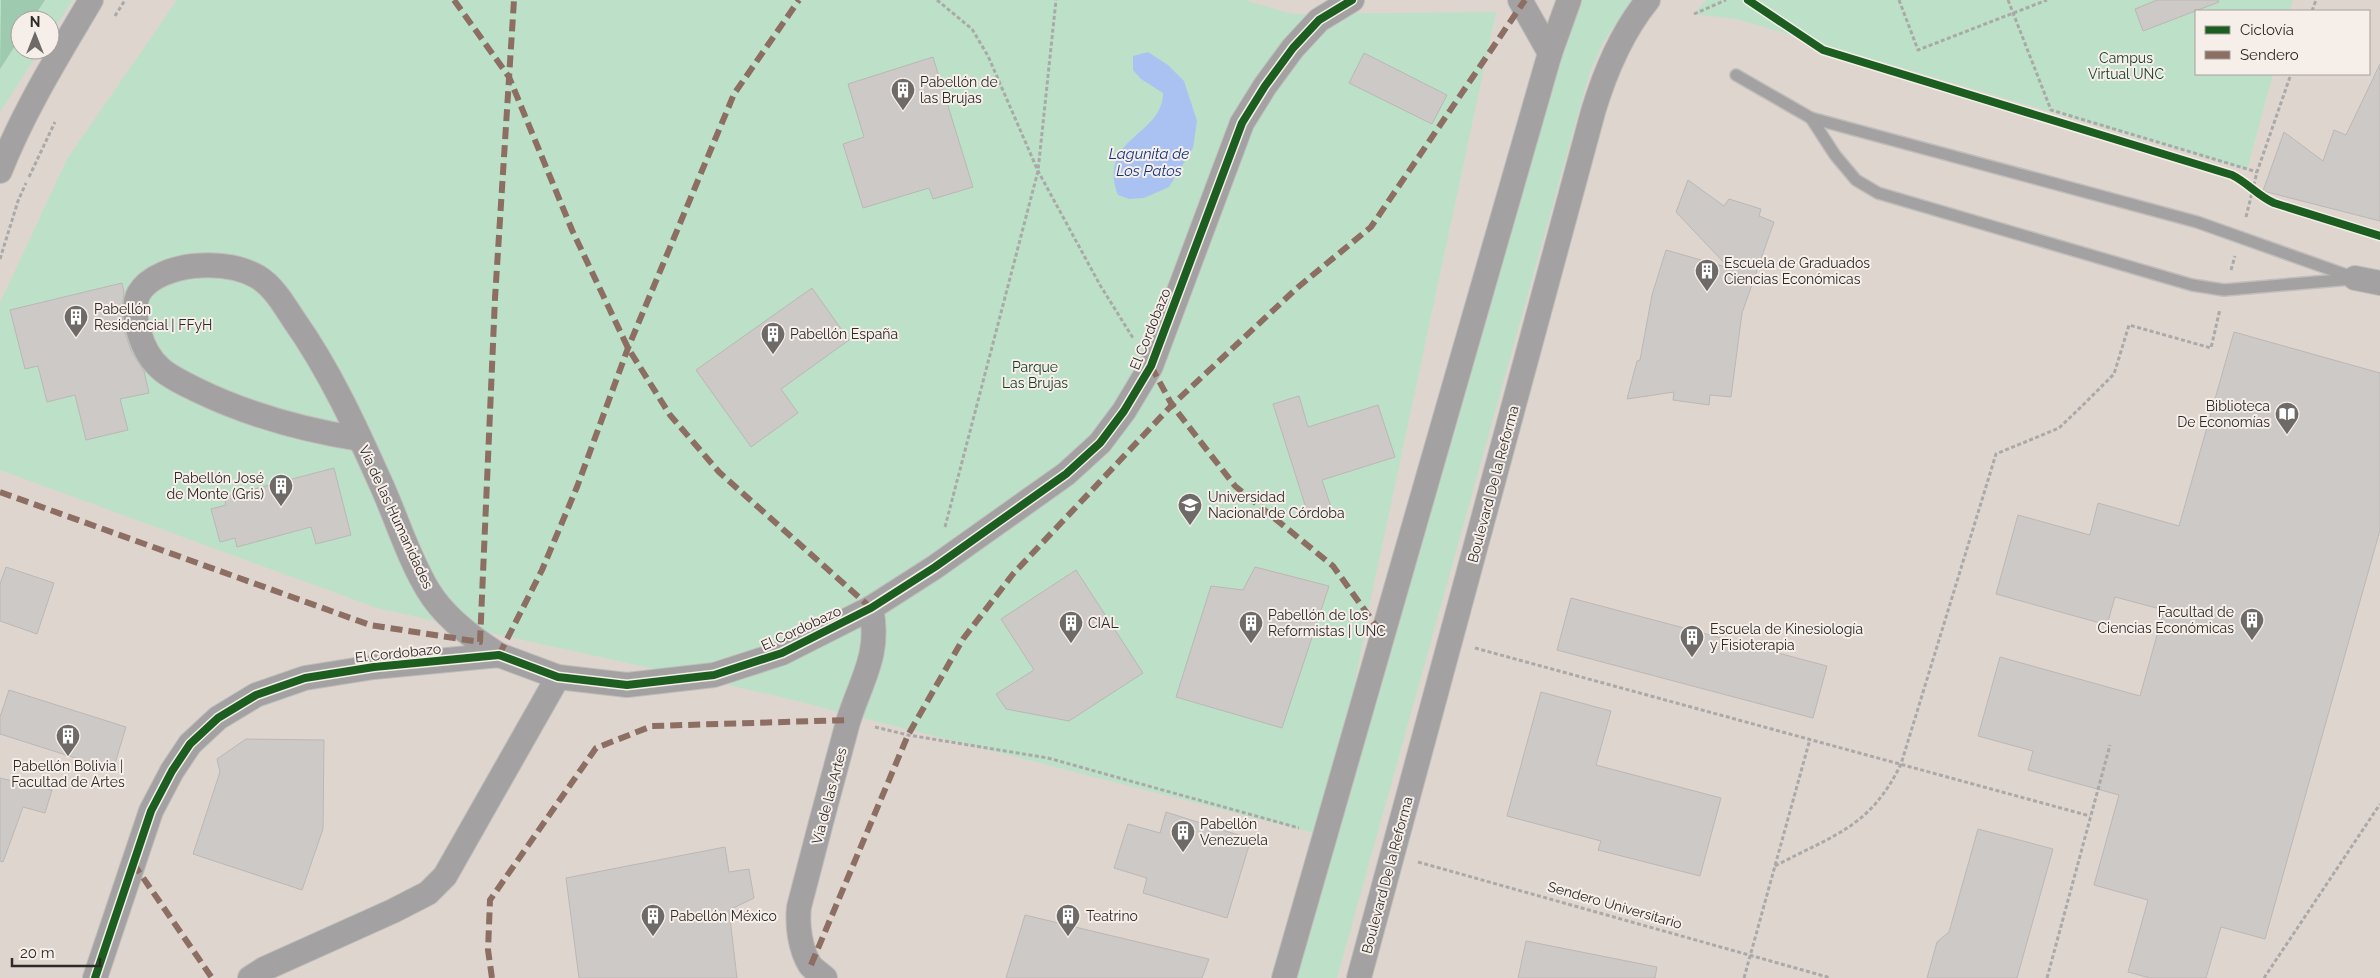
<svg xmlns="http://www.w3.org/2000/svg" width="2380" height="978" viewBox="0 0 2380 978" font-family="Raleway,sans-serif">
  <rect width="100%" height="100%" fill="#e6e2df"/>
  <path fill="#dfd5cf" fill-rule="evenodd" d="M0,0H2380V978H0ZM2196,11H2369V74H2196ZM20,20H50V50H20Z"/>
  <g fill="#bce1c8">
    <polygon points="0,0 73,0 50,35 50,20 20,20 20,50 40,50 0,112"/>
    <polygon points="177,0 1244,0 1293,14 1496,12 1373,588 1326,836 769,694 377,608 0,470 0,303 67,159"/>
    <polygon points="1575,0 1632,0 1602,44 1589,75 1337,978 1297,978 1548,84"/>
    <polygon points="1706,0 2293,0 2290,11 2196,11 2196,74 2273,74 2247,170 1737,19 1694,14"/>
  </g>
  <polygon fill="#9ecaaf" points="1,0 45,0 32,20 20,20 20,38 0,69"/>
  <path fill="#aac2f2" d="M1148,52L1168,65L1184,81L1197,121L1193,148L1169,187L1144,198L1129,199L1118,195C1097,137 1163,136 1163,93L1141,79L1133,70V56Z"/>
  <g fill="#cdc9c7" stroke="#bab7b5">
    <polygon points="2157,0 2218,0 2219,2 2143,31 2135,9"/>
    <polygon points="1364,53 1447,95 1432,124 1349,83"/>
    <polygon points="933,57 973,187 933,199 929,188 863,208 843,144 864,137 848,84"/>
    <polygon points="2380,64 2380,221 2263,191 2284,132 2323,161 2334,130 2346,135"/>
    <polygon points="1688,180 1724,206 1729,199 1761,209 1759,216 1774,222 1742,313 1731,397 1710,395 1709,405 1673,400 1674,392 1627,399 1637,361 1640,360 1652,295 1666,250 1729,268 1676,212"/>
    <polygon points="122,283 124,292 122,313 124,330 132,353 144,371 149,393 120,399 128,430 86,440 75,395 47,402 38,366 25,369 10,310"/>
    <polygon points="812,288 849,340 781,389 798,413 751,447 696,370"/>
    <polygon points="2234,332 2380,373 2380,530 2265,939 2221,927 2206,978 2150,978 2128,972 2148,900 2094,885 2119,795 2028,770 2033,751 1978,736 2000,657 2140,696 2164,610 2115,597 2107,625 1996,594 2018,515 2090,535 2098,503 2179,526"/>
    <polygon points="1299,396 1308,427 1378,405 1395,457 1322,480 1331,507 1308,514 1273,404"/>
    <polygon points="334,468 351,535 316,544 311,527 237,547 235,538 220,542 211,509 226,505 224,497"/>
    <polygon points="6,567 54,583 37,634 0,621 0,584"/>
    <polygon points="1255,567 1329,586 1282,728 1176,697 1211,586 1243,590"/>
    <polygon points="1076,570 1143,673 1069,721 1006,709 996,694 1034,670 1001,619"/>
    <polygon points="1571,598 1827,666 1813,718 1557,650"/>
    <polygon points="9,690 126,727 113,770 0,734 0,717"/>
    <polygon points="1541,692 1611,711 1596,765 1721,798 1700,876 1598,850 1601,841 1507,816"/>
    <polygon points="246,739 324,740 323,829 302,890 193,854 220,772 217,759"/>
    <polygon points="0,778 52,790 45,813 23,807 3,862 0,861"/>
    <polygon points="1166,812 1251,839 1227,918 1143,893 1147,878 1114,868 1128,824 1160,833"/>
    <polygon points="1978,829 2053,849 2017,978 1927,978 1937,942 1949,932"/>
    <polygon points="725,847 729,872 749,869 754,898 729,910 737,978 579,978 566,878"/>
    <polygon points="1025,915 1209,959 1202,978 1006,978"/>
    <polygon points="1526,941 1657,967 1655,978 1518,978"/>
  </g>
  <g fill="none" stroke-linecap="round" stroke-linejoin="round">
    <defs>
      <g id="lane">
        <polyline points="1736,75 1811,118 2197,222 2355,278"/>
        <polyline points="1811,118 1835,155 1856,180 1878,193 2192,285 2224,290 2351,279"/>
      </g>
      <g id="street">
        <polyline points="1520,0 1550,53"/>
        <path d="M0,171C24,110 58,56 91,0"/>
        <polyline points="2355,278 2380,283"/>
        <path d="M360,439C303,430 251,416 199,391C187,385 171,378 161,369C149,359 143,346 139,332C135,320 133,304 139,293C149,276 175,268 193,266C214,264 239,266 258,277C274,287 284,305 294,320C330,371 356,428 381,484C397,519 408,557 428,590C444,617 472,638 499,655"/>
        <polyline points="95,978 151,811 172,771 190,744 218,718 256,695 305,678 374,667 499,655 558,677 627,685 714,675 782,653 871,608 935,567 1066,474 1100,443 1124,411 1151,366 1242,123 1265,86 1293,48 1319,20 1352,0"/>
        <polyline points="250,978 264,969 393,911 428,893 445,876 558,677"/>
        <path d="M825,978C821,974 814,970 810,965C800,949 797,925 799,907C815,845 831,784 848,722C861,680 881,654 871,608"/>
        <polyline points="1284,978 1550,53 1569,0"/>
        <path d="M1359,978L1593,112C1605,72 1621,33 1648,0"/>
      </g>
    </defs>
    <use href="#lane" stroke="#c0bdbb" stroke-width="14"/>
    <use href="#street" stroke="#c0bdbb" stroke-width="26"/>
    <g stroke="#aaa9a8" stroke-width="3" stroke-dasharray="4 2.5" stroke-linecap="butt">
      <polyline points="937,0 972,29 988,56 1038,171 1100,285 1133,338"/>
      <polyline points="1899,0 1918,50 2047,0"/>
      <polyline points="2008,0 2051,110 2257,172"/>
      <polyline points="2312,11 2316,0"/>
      <polyline points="1694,14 1726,0"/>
      <polyline points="115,16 125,0"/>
      <polyline points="29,177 55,122"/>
      <polyline points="2246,217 2257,172 2291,74"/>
      <polyline points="0,259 18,201 26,183"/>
      <polyline points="2231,270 2235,256"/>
      <polyline points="945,527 1038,171 1056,0"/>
      <polyline points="1475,648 2090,816"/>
      <polyline points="875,727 908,735 1048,758 1299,828"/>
      <polyline points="1418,862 1831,978"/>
      <path d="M1775,866C1833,835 1870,828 1901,764L1996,454L2059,428L2083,405L2114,374L2129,325L2211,348L2220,309"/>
      <polyline points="1744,978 1810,739"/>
      <polyline points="2047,978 2110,745"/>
      <polyline points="2264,978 2380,804"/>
    </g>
    <use href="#lane" stroke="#a3a1a2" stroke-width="11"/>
    <use href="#street" stroke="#a3a1a2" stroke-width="24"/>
    <g stroke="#8d6e63" stroke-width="6" stroke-dasharray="12 6" stroke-linecap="butt">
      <polyline points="454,0 509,77 572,230 628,348 670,415 719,472 871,608"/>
      <polyline points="1151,366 1172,405 1235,486 1333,566 1384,637"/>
      <polyline points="0,492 370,625 480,642 495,298 514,0"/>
      <polyline points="499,655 542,570 577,487 628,348 734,94 799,0"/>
      <polyline points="133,863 212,978"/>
      <polyline points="811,965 908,735 963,639 1013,574 1172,405 1297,288 1371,227 1525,0"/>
      <polyline points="492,978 488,950 490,900 596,748 652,726 849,720"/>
    </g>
    <defs>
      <g id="cycleway">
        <path d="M1748,0L1823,50L2232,175C2248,183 2258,196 2274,203L2380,236"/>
        <polyline points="95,978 151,811 172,771 190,744 218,718 256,695 305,678 374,667 499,655 558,677 627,685 714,675 782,653 871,608 935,567 1066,474 1100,443 1124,411 1151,366 1242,123 1265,86 1293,48 1319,20 1352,0"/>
      </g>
    </defs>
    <use href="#cycleway" stroke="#f6eee9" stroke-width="11"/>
    <use href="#cycleway" stroke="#1b5e20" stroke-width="8"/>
  </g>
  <defs>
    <symbol id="building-pin" viewBox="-11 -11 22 30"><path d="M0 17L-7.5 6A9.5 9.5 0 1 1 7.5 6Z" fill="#6e6a68" stroke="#f6eee9"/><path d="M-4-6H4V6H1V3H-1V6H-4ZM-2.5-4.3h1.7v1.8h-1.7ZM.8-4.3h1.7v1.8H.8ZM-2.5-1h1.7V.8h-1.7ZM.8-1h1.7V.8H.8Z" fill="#fff"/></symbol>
    <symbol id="library-pin" viewBox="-11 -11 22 30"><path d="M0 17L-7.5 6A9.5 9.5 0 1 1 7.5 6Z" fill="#6e6a68" stroke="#f6eee9"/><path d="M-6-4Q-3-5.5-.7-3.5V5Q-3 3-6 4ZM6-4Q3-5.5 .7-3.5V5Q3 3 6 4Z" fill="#fff"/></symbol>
    <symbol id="university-pin" viewBox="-11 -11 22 30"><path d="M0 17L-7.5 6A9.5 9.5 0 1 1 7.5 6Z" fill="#6e6a68" stroke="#f6eee9"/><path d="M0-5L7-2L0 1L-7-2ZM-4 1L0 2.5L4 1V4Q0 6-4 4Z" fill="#fff"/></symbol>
  </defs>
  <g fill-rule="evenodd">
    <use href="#building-pin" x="889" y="76" width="28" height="38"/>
    <use href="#building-pin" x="1693" y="257" width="28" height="38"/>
    <use href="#building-pin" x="62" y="303" width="28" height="38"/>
    <use href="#building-pin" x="759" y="320" width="28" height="38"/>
    <use href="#library-pin" x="2273" y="400" width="28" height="38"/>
    <use href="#building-pin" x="267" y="472" width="28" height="38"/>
    <use href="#university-pin" x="1176" y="491" width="28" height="38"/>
    <use href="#building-pin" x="2238" y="606" width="28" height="38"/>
    <use href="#building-pin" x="1057" y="609" width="28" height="38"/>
    <use href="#building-pin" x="1237" y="609" width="28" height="38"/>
    <use href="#building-pin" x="1678" y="623" width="28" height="38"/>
    <use href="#building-pin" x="54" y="722" width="28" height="38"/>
    <use href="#building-pin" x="1169" y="818" width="28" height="38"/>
    <use href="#building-pin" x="639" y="902" width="28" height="38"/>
    <use href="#building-pin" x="1054" y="902" width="28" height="38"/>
  </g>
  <g text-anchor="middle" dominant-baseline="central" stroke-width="4" stroke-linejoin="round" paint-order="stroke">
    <g font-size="14" fill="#153a26" stroke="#f6eee9">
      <text x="2126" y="58">Campus<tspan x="2126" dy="16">Virtual UNC</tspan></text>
      <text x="1035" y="367">Parque<tspan x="1035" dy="16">Las Brujas</tspan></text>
    </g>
    <g font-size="14" fill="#2d2a28" stroke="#f6eee9" text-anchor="start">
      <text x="920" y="82">Pabellón de<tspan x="920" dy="16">las Brujas</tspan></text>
      <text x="1724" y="263">Escuela de Graduados<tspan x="1724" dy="16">Ciencias Económicas</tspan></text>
      <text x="94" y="309">Pabellón<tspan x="94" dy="16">Residencial | FFyH</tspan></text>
      <text x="790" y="334">Pabellón España</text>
      <text x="2270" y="406" text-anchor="end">Biblioteca<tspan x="2270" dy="16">De Economías</tspan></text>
      <text x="264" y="478" text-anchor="end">Pabellón José<tspan x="264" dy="16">de Monte (Gris)</tspan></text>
      <text x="1208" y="497">Universidad<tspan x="1208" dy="16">Nacional de Córdoba</tspan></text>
      <text x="2234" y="612" text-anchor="end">Facultad de<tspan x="2234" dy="16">Ciencias Económicas</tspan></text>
      <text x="1268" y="615">Pabellón de los<tspan x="1268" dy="16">Reformistas | UNC</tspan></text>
      <text x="1088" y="623">CIAL</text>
      <text x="1710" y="629">Escuela de Kinesiología<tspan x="1710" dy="16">y Fisioterapia</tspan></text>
      <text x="68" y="766" text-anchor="middle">Pabellón Bolivia |<tspan x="68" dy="16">Facultad de Artes</tspan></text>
      <text x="1200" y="824">Pabellón<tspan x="1200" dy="16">Venezuela</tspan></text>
      <text x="670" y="916">Pabellón México</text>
      <text x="1086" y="916">Teatrino</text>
    </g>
    <g font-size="14" fill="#2d2a28" stroke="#f6eee9">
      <text transform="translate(1150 329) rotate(-68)">El Cordobazo</text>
      <text transform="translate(1493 484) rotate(-75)">Boulevard De la Reforma</text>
      <text transform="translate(396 517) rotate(65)">Vía de las Humanidades</text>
      <text transform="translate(801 628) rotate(-25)">El Cordobazo</text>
      <text transform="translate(398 653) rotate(-6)">El Cordobazo</text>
      <text transform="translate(829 796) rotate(-75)">Vía de las Artes</text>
      <text transform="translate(1387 875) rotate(-75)">Boulevard De la Reforma</text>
      <text transform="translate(1615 905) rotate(16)">Sendero Universitario</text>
    </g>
    <g font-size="15" font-style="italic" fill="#113483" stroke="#f6eee9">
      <text x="1149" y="154">Lagunita de<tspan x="1149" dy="17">Los Patos</tspan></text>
    </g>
  </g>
  <rect x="2195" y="10" width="175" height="65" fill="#f6eee9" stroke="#a6a09c"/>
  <rect x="2205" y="26" width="25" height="8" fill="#1b5e20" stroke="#a6a09c"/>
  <text x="2240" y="35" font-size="15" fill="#2d2a28">Ciclovía</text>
  <rect x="2205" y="51" width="25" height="8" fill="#8d6e63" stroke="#a6a09c"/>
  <text x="2240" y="60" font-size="15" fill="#2d2a28">Sendero</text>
  <g transform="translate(35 35)"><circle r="24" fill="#f6eee9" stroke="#a6a09c"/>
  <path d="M0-4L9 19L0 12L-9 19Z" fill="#6e6a68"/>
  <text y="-8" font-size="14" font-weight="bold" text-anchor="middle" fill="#2d2a28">N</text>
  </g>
  <path d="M12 958v8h88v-8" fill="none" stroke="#2d2a28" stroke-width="2.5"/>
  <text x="20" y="958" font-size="15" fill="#2d2a28" stroke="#f6eee9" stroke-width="4" paint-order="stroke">20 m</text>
</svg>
